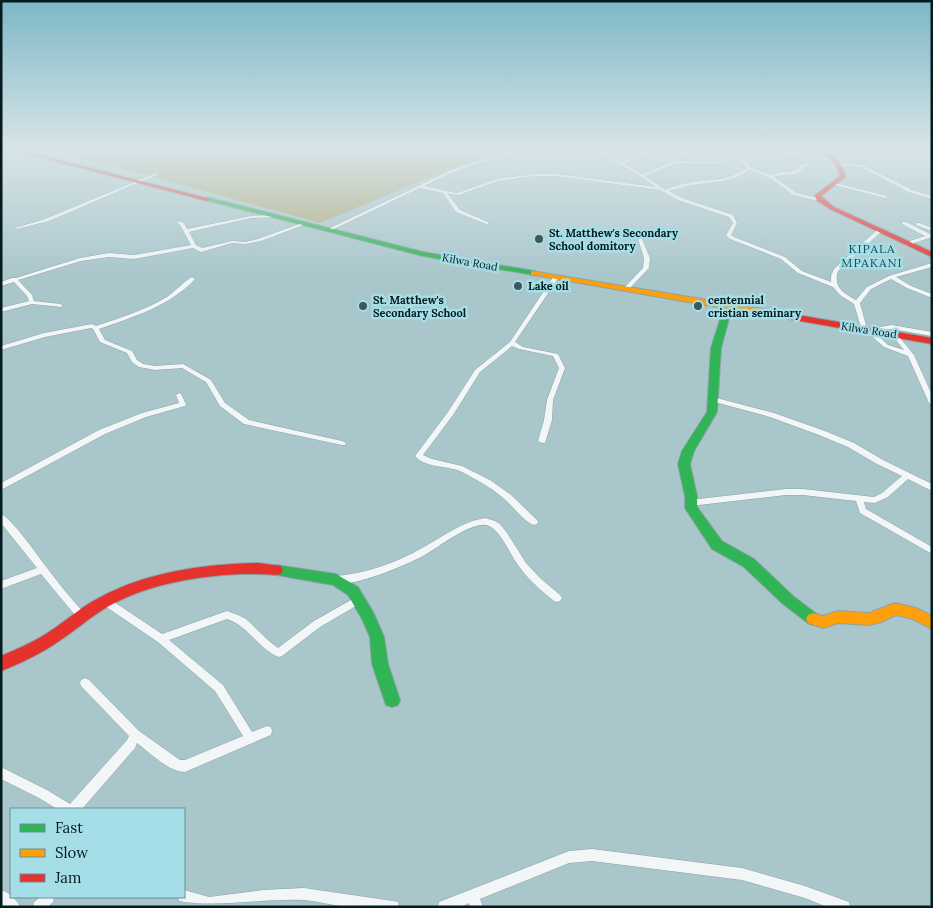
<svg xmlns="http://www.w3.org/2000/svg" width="933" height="908" viewBox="0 0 933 908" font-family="Lora,serif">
  <rect width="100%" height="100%" fill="#a9c6cb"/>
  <polygon fill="#adaa7e" points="44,150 502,150 472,160 320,223 128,170"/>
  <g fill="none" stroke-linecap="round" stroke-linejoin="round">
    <defs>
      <g id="street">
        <path d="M519,150H525L479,163L451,173L424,186L457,193L497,179L535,174H556L656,187L634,172L619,164H617L616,162L603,155L589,150C601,150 610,156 620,161L641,155L631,150H636L646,154V156L623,163L643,174L674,161L667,159L687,150H692L673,159L679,161L716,162L727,155L708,150C722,149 736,156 748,162L750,167L771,175L780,172L795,171L802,164L811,162V164C802,167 805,169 798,173C791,176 782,174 774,177L797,193L821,199V201H819L793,195L770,178L749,170C733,183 711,182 692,185C684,186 677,189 669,191L682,198L733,215L737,223L731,235L734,237L785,257L802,271L831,282V276L834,269L877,230H881V232L838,271C833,287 843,293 856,300L867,287L889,276L932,263V267L896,277L911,286L932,294V298L907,288L891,279L871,289L860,303L867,329L892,325L932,332V336L892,329L873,331L888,345L904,350L892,335L893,334H897L914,355L932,395V405L929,403L908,356L884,347L866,331H862L854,304L840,295L833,287L798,273L781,259L730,239L726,235L733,223L729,217L678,200L660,190L556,176H535L498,181L459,195L448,194L460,210L488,222V224H486L456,212L443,193L420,188L330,231L326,230L449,171L477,161ZM730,157L745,164L746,168C730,181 708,179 688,183C680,184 673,187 665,190L645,176L677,163L717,164Z"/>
        <polygon points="782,152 837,159 839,160 837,161 781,154"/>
        <polygon points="839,163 863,165 912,190 932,196 932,199 908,192 861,167 838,165 837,164"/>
        <polygon points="156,173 159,174 49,221 17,229 15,228 45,219"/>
        <polygon points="836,183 887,196 887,197 885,198 834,185 834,183"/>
        <polygon points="274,215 276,216 276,217 251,218 189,232 196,245 202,248 232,241 245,242 258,239 302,223 306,224 261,241 245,244 232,243 201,252 193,248 134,259 109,257 81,261 18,280 32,295 34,301 60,304 62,305 62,307 32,304 1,312 1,308 29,301 27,296 14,282 1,286 1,282 12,278 16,278 80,258 109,253 134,255 191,245 180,225 177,222 179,221 184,223 187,229 251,216"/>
        <polygon points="902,222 906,222 932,235 932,237 914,243 913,246 909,246 910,241 925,236 902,224"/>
        <polygon points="916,223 920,223 932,228 932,231 916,225"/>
        <polygon points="642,232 646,233 642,239 650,258 649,268 628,290 624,290 624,288 643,268 644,258 638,239"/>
        <path d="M556,275L559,277L515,342L523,347L558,354L565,368L553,400L552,420L545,443H542L538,441L544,420L547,400L559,368L553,356L519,349L512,346L480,372L453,415L423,455L432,459L462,466L490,480L511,495L537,520L538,522L537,524L534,525C521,520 513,505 502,497C490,487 476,479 462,472C448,465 427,469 415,456L448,412L475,370L510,342L554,276Z"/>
        <path d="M192,277L195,279C170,306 133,317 99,329L105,340L132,351L137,360L143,364L155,366L183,364L211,380L225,403L249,420L342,441L346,443L345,445H342L244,424L220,406L206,382L182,368L155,370L139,367L132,362L127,353L100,342L93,329L91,328L45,337L1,350V346L44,333L92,324L96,326C120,318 145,310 167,297C176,291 183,282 192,277Z"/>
        <polygon points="179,393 181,394 186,404 185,406 146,417 105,434 1,490 1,483 99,430 142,413 179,403 176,395"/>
        <polygon points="711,397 713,397 774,413 825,431 854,443 883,460 932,484 932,491 908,479 888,497 875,503 864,502 866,509 932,547 932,554 860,513 856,501 803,495 786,495 690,506 687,505 686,503 687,501 690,500 786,489 803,489 874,497 882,493 902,476 877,464 848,447 819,435 770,417 711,401 710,399"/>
        <path d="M1,514C12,519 35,552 44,564C57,581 70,598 85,614L87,617L85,620L82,621L79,620L41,574L1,589V581L37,568L1,523Z"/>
        <path d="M485,518L495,521L500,524L507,533L526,563L540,578L560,595L562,598L560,601L557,602L554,601C542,591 530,581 521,569C511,557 502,532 489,526C475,519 440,546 428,553C410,564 353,588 334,583L332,580L334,577L337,576C367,573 396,563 422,548C443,537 461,522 485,518Z"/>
        <path d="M358,596L361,597L363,600L361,603L320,627L282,656L279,657C258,649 249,626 227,619L169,640L223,685L252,732L267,726L271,727L272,731L271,735L185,772C169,772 150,753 137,743L135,748L82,809H57L39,798L1,779V767L47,790L70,804L127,740L129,736L81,686L80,683L81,680L85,678L89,680L139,731L180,760H185L243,736L215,691L158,642L102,604L100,601L102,598L105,597L108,598L162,634L227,611L238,615L246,619L270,642L278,648L314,621Z"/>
        <polygon points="592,849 742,868 805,886 849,902 850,907 827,907 805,898 742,880 592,861 569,863 480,899 483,907 470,907 469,903 461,907 438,907 439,902 569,851"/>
        <path d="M304,888L393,901L398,902L399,907C382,907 363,908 346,907C332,905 318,901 304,900C263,898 219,908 179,901L178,897H184V890L209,897L263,890Z"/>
        <path d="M1,890C9,893 17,899 20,907H4L1,905Z"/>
        <polygon points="40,897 54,897 53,902 48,907 33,907 34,902"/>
      </g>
      <g id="fast">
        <polygon points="207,197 423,252 534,271 538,273 534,275 423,256 205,200 204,199"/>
        <polygon points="728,304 732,307 721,348 717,412 694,451 690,464 697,496 697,507 722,541 754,559 793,596 818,615 820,619 818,623 813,625 808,623 783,604 744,567 712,549 685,508 685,496 678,464 682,451 707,412 711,348 724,307"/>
        <polygon points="276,565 336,574 358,587 373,612 384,637 388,664 400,700 398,705 392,707 386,705 372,664 370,637 362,619 348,595 333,585 271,574 269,570 271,566"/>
      </g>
      <g id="slow">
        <polygon points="531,271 780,312 784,315 780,318 534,275 531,275"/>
        <polygon points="895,603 916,608 932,616 932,629 913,619 896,615 881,622 869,625 838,623 823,628 808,623 806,619 808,615 813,613 823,616 838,611 869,613"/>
      </g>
      <g id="jam">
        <polygon points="12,150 21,150 210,199 207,201"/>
        <path d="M817,150C834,149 841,163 846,177L821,196L834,207L932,252V257L830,209L817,201L815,195L840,176L835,163Z"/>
        <polygon points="780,312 932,338 932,344 777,317 776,315"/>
        <path d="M258,563L281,566L283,570L281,574L276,575C224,571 155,580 109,606C91,616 76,630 59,641C42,653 21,663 1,671V656C17,649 34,642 49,632C66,621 81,607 99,598C146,572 205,564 258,563Z"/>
      </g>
    </defs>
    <use href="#street" stroke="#8ca3a8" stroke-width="1"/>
    <use href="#fast" stroke="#8ca3a8" stroke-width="2"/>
    <use href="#slow" stroke="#8ca3a8" stroke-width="2"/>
    <use href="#jam" stroke="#8ca3a8" stroke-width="2"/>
    <use href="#street" fill="#f2f6f7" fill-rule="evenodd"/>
    <use href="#fast" fill="#30b455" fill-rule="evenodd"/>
    <use href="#slow" fill="#ff9f0a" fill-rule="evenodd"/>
    <use href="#jam" fill="#e5322d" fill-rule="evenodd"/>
  </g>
  <linearGradient id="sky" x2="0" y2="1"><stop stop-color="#7db7c6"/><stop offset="0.54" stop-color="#d8e5e8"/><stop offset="1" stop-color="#d8e5e8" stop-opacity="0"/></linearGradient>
  <rect width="933" height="277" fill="url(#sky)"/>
  <g fill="#3e575b" stroke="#a6dee7" stroke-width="2">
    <circle cx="539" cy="239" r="5"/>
    <circle cx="518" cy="286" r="5"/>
    <circle cx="363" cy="306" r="5"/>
    <circle cx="698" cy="306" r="5"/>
  </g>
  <g text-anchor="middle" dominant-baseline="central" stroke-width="5" stroke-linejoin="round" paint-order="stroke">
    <g font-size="11" font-weight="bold" fill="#051b1e" stroke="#a6dee7" text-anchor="start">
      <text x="549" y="233">St. Matthew's Secondary<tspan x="549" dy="13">School domitory</tspan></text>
      <text x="528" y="286">Lake oil</text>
      <text x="373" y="300">St. Matthew's<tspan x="373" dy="13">Secondary School</tspan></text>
      <text x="708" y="300">centennial<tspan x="708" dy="13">cristian seminary</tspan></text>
    </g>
    <g font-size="11" fill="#051b1e" stroke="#a6dee7">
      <text transform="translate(470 262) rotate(10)">Kilwa Road</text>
      <text transform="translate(869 330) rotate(9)">Kilwa Road</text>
    </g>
    <g font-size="12" letter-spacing="1" fill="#164e56" stroke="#a6dee7">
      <text x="872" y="248">KIPALA<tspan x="872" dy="14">MPAKANI</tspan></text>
    </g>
  </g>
  <rect width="933" height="908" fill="none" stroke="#051b1e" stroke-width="5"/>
  <rect x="10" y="808" width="175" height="90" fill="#a6dee7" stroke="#669097"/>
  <rect x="20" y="824" width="25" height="8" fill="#30b455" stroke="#669097"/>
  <text x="55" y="833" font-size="15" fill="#051b1e">Fast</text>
  <rect x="20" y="849" width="25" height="8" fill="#ff9f0a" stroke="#669097"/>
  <text x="55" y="858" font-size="15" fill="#051b1e">Slow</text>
  <rect x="20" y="874" width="25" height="8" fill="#e5322d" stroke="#669097"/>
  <text x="55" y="883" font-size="15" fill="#051b1e">Jam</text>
</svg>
